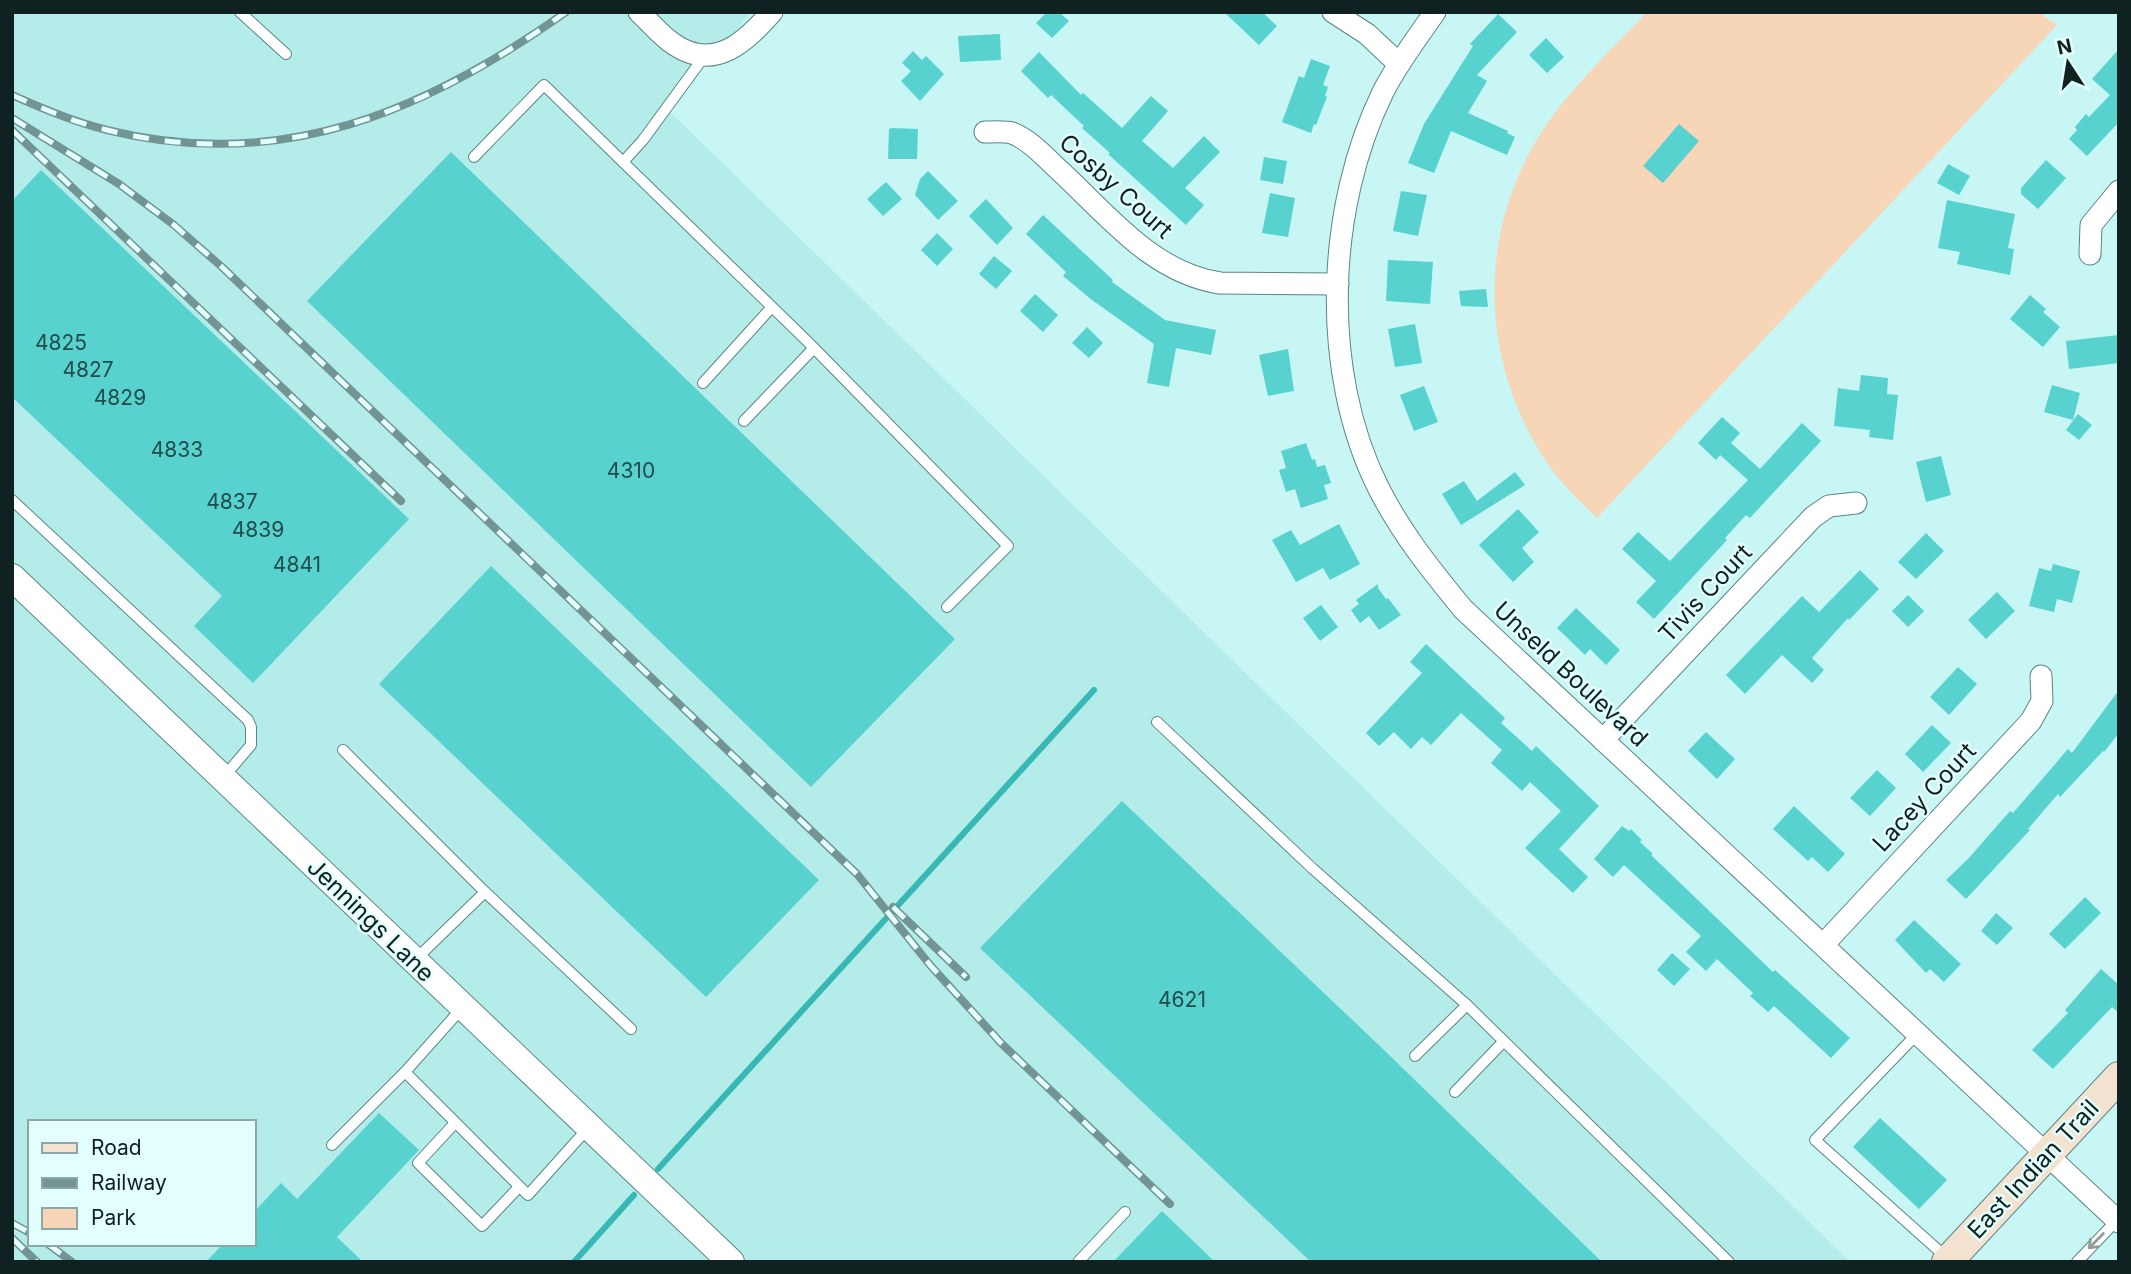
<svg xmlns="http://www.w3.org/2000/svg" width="2131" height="1274" viewBox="0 0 2131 1274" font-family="Inter,sans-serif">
  <rect width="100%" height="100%" fill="#c7f6f4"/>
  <path fill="#b3ece9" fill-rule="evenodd" d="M12,12H752L666,108L1850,1262H12ZM30,1122H254V1244H30Z"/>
  <path fill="#f7d5b7" d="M1647,12H2038L2057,25L1597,518C1581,502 1563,486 1550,467C1479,365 1475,231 1545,127C1573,85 1613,49 1647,12Z"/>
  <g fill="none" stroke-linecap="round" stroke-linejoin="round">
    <g stroke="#37b8b5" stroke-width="6">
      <polyline points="658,1169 1094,690"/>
      <polyline points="574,1262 634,1195"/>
    </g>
  </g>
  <g fill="#57d2cf">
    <polygon points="1047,12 1059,12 1069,21 1052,38 1036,23"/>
    <polygon points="1224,12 1262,12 1277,26 1259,45"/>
    <polygon points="1498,14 1517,32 1477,75 1487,81 1468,113 1508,131 1507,133 1515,137 1507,155 1451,131 1434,173 1408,163 1424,124 1473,46 1470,44"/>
    <polygon points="1000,34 1001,60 960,62 958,36"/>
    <polygon points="1546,38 1564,57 1547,73 1529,55"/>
    <polygon points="2119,49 2119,122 2087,156 2069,139 2077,130 2075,127 2086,114 2089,117 2110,95 2092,79"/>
    <polygon points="913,51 922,60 926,56 944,74 920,101 901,81 911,71 902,63"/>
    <polygon points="1039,52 1081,95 1083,93 1122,128 1151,96 1168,111 1142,141 1173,168 1204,136 1220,152 1185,188 1204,205 1186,225 1108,154 1110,153 1082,128 1084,126 1051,95 1048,98 1021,71"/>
    <polygon points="1311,59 1330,66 1323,85 1328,87 1325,96 1327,97 1316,125 1314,124 1311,133 1282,122 1299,76 1304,78"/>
    <polygon points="1679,124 1699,141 1663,183 1643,166"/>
    <polygon points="892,128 918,129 917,159 888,159 889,129"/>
    <polygon points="451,152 955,639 811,787 307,301"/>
    <polygon points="1264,157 1287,161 1283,184 1260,180"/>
    <polygon points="2046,160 2066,178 2038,209 2021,194 2021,188"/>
    <polygon points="1948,164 1970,176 1959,195 1937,183"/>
    <polygon points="41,170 409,519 253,683 194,626 222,596 12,397 12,201"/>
    <polygon points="928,171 958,201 938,220 915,195 920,179"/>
    <polygon points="886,182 902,199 883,216 867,199"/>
    <polygon points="1401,191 1427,195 1418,236 1393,231"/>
    <polygon points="1270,193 1295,198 1288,237 1262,233"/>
    <polygon points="986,199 1013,228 997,245 969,216"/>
    <polygon points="1947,200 2015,214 2008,248 2014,249 2010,275 1957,264 1960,252 1938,248"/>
    <polygon points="1043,215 1113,280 1112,282 1165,320 1216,330 1211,355 1176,348 1169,387 1147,383 1154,344 1092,300 1063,276 1066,272 1026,234"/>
    <polygon points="937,233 953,249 937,266 921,250"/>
    <polygon points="994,256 1012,271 996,289 979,274"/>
    <polygon points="1388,260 1433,262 1430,304 1386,301"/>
    <polygon points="1486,289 1488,307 1461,306 1459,291"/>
    <polygon points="1035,294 1058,315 1043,332 1020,311"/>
    <polygon points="2030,295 2046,309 2043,312 2060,327 2043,347 2010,319"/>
    <polygon points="1415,324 1422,363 1395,367 1388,329"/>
    <polygon points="1087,327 1103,343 1089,358 1072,343"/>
    <polygon points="2119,335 2119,363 2069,369 2066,341"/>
    <polygon points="1288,349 1294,391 1268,396 1259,355"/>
    <polygon points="1861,375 1888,378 1887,394 1898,395 1893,440 1869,437 1870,430 1834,426 1838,388 1859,391"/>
    <polygon points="2052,385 2080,393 2073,420 2044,412"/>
    <polygon points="1424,386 1438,422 1414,431 1400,395"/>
    <polygon points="2078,414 2092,425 2079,440 2066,430"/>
    <polygon points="1722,417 1740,433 1731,443 1760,469 1802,423 1821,441 1750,518 1746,515 1725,538 1727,540 1654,619 1636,602 1656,581 1622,549 1638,532 1670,561 1748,480 1720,455 1716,460 1698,443"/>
    <polygon points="1306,443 1312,460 1315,459 1317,467 1325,465 1331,483 1324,485 1328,499 1301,508 1295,489 1286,492 1279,470 1286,468 1281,451"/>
    <polygon points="1941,456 1951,495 1926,502 1916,462"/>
    <polygon points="1515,472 1525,485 1461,525 1442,494 1464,481 1477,501"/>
    <polygon points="1518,509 1539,532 1522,548 1534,562 1513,582 1479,545"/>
    <polygon points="1339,524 1360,564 1330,580 1323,568 1296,582 1272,540 1291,530 1300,545"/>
    <polygon points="1926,533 1944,551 1916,579 1898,562"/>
    <polygon points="2053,564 2080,571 2072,603 2057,599 2054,612 2029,606 2039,568 2051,571"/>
    <polygon points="491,566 819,880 706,997 379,684"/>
    <polygon points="1860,570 1879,589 1849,620 1848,618 1812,658 1824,670 1812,683 1782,655 1745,694 1726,675 1802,596 1819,612"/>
    <polygon points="1378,584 1378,588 1386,599 1388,598 1401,615 1379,630 1369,616 1360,623 1351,610 1359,604 1356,600"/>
    <polygon points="1997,592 2015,611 1986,639 1968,620"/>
    <polygon points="1908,595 1924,611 1908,627 1892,611"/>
    <polygon points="1321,605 1338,627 1320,641 1303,618"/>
    <polygon points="1576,608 1620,650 1606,665 1590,649 1585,655 1557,628"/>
    <polygon points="1426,644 1505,718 1501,723 1532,751 1536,746 1599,806 1559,849 1588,877 1573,893 1525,848 1561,811 1530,782 1522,791 1491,763 1502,750 1461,713 1431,745 1422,737 1411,749 1394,732 1379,746 1366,733 1422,673 1410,662"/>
    <polygon points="1958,667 1977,684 1949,715 1930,697"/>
    <polygon points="2119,690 2119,733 2104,752 2103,751 2060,797 2058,794 2028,829 2030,830 1966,899 1946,880 1968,859 2010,811 2013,813 2068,749 2072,753"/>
    <polygon points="1932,725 1951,743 1923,772 1905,754"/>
    <polygon points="1706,732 1735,759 1717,779 1688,751"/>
    <polygon points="1877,770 1896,788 1870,816 1850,798"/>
    <polygon points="1122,801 1385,1051 1602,1262 1311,1262 980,948"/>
    <polygon points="1794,806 1845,854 1828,872 1812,857 1808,861 1773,829"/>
    <polygon points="1622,826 1629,831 1631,829 1642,840 1640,842 1653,854 1651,855 1773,972 1775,970 1850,1038 1831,1058 1774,1006 1768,1012 1750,996 1753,993 1717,959 1706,971 1686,952 1701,936 1624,865 1613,877 1594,859"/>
    <polygon points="2085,897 2101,913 2065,949 2049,934"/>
    <polygon points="1996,913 2013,928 1997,945 1981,931"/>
    <polygon points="1914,920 1961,964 1944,982 1930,969 1926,973 1895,940"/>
    <polygon points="1672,953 1690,969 1674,986 1657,970"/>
    <polygon points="2101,969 2119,985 2119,1013 2112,1007 2053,1069 2032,1050 2068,1013 2065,1010"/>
    <polygon points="379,1113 419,1150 337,1237 363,1262 206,1262 223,1244 254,1244 254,1212 281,1183 297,1199"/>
    <polygon points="1880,1118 1947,1180 1919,1209 1853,1147"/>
    <polygon points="1162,1211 1215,1262 1113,1262"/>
  </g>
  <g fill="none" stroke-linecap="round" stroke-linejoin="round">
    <defs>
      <g id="service">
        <polyline points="240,12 286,54"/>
        <polyline points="706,54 643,140 623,162 808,342 1008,546 947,607"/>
        <polyline points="474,157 544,85 623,162"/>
        <polyline points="703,383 771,308"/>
        <polyline points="744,421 814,348"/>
        <polyline points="12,500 248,720 251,727 251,745 223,778"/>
        <polyline points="1157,722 1312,868 1467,1005 1729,1262"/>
        <polyline points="343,750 485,892 414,961"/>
        <polyline points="485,892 631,1029"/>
        <polyline points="463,1007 405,1072 528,1195 589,1127"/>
        <polyline points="1918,1033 1815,1140 1947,1258"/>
        <polyline points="1415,1056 1467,1005"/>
        <polyline points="1455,1092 1504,1041"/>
        <polyline points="455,1123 418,1163 482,1226 519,1187"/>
        <polyline points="332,1145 405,1072"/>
        <polyline points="1078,1262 1125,1212"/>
        <polyline points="2077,1262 2117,1220"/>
      </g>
      <g id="minor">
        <path d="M639,12C651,23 661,36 675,45C716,72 747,40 772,12"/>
        <polyline points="1333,12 1367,34 1399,64"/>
        <path d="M1435,12C1417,38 1397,64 1383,92C1326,208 1320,371 1378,487C1401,533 1431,570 1463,609L2119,1222"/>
        <path d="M985,132C993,132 1004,131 1012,133C1030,140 1045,157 1059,170C1107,214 1152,273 1220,283L1338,284"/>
        <polyline points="2090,254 2091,225 2119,191"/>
        <polyline points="1603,740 1813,517 1829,506 1856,503"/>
        <polyline points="1823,945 2031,721 2042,701 2041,676"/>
      </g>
      <polyline id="tertiary" points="12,577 731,1262"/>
      <polyline id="secondary" points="1947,1262 2119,1077"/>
    </defs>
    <use href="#service" stroke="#5a8684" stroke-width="12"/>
    <use href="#minor" stroke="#5a8684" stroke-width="23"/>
    <use href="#tertiary" stroke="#5a8684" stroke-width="28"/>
    <use href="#secondary" stroke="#5a8684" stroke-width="32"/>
    <use href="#service" stroke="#fff" stroke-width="10"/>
    <use href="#minor" stroke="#fff" stroke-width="21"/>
    <use href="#tertiary" stroke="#fff" stroke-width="26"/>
    <use href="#secondary" stroke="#f4e2d0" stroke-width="30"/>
    <defs>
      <g id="rail">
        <path d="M12,95C43,109 74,122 107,130C281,173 425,112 566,12"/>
        <polyline points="12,118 119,184 174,225 222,267 840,858 857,874 930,965 1001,1043 1170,1204"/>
        <polyline points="12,130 401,501"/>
        <polyline points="893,907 966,977"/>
        <polyline points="12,1223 30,1233"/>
        <polyline points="12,1238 37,1262"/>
        <polyline points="48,1244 72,1262"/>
      </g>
    </defs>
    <use href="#rail" stroke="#729492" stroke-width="8"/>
    <use href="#rail" stroke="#e3fffd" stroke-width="5" stroke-dasharray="16" stroke-linecap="butt"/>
  </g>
  <defs><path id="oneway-shaft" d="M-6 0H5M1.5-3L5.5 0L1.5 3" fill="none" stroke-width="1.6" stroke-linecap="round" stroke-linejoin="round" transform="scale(1.75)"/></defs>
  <use stroke="#939b9b" href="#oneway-shaft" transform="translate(2096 1241) rotate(135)"/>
  <g text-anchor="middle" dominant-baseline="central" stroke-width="5" stroke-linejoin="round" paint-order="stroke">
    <g font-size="21" fill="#214d4c">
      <text x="61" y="342">4825</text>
      <text x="88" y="369">4827</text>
      <text x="120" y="397">4829</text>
      <text x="177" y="449">4833</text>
      <text x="631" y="470">4310</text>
      <text x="232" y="501">4837</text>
      <text x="258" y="529">4839</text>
      <text x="297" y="564">4841</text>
      <text x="1182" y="999">4621</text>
    </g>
    <g font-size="24" fill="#0f2120" stroke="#e3fffd">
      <text transform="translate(1116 186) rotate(42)">Cosby Court</text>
      <text transform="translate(1705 593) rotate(-47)">Tivis Court</text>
      <text transform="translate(1571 674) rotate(43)">Unseld Boulevard</text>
      <text transform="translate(1924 797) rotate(-47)">Lacey Court</text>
      <text transform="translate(371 920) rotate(44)">Jennings Lane</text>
      <text transform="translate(2033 1169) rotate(-47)">East Indian Trail</text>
    </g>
  </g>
  <rect width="2131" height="1274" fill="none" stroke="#0f2120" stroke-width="28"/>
  <rect x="28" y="1120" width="228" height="126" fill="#e3fffd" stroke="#8ea6a5" stroke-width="2"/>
  <rect x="42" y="1143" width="35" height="10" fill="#f4e2d0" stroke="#8ea6a5" stroke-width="2"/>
  <text x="91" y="1155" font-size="21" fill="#0f2120">Road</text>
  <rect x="42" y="1178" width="35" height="10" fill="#729492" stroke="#8ea6a5" stroke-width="2"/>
  <text x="91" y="1190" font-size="21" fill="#0f2120">Railway</text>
  <rect x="42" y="1208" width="35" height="21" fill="#f7d5b7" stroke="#8ea6a5" stroke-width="2"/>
  <text x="91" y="1225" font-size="21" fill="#0f2120">Park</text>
  <g transform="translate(2068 63) rotate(348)" stroke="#e3fffd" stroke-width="5" paint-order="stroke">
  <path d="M0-5L12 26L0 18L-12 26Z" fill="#0f2120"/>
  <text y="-10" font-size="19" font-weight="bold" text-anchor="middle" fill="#0f2120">N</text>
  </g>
</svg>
